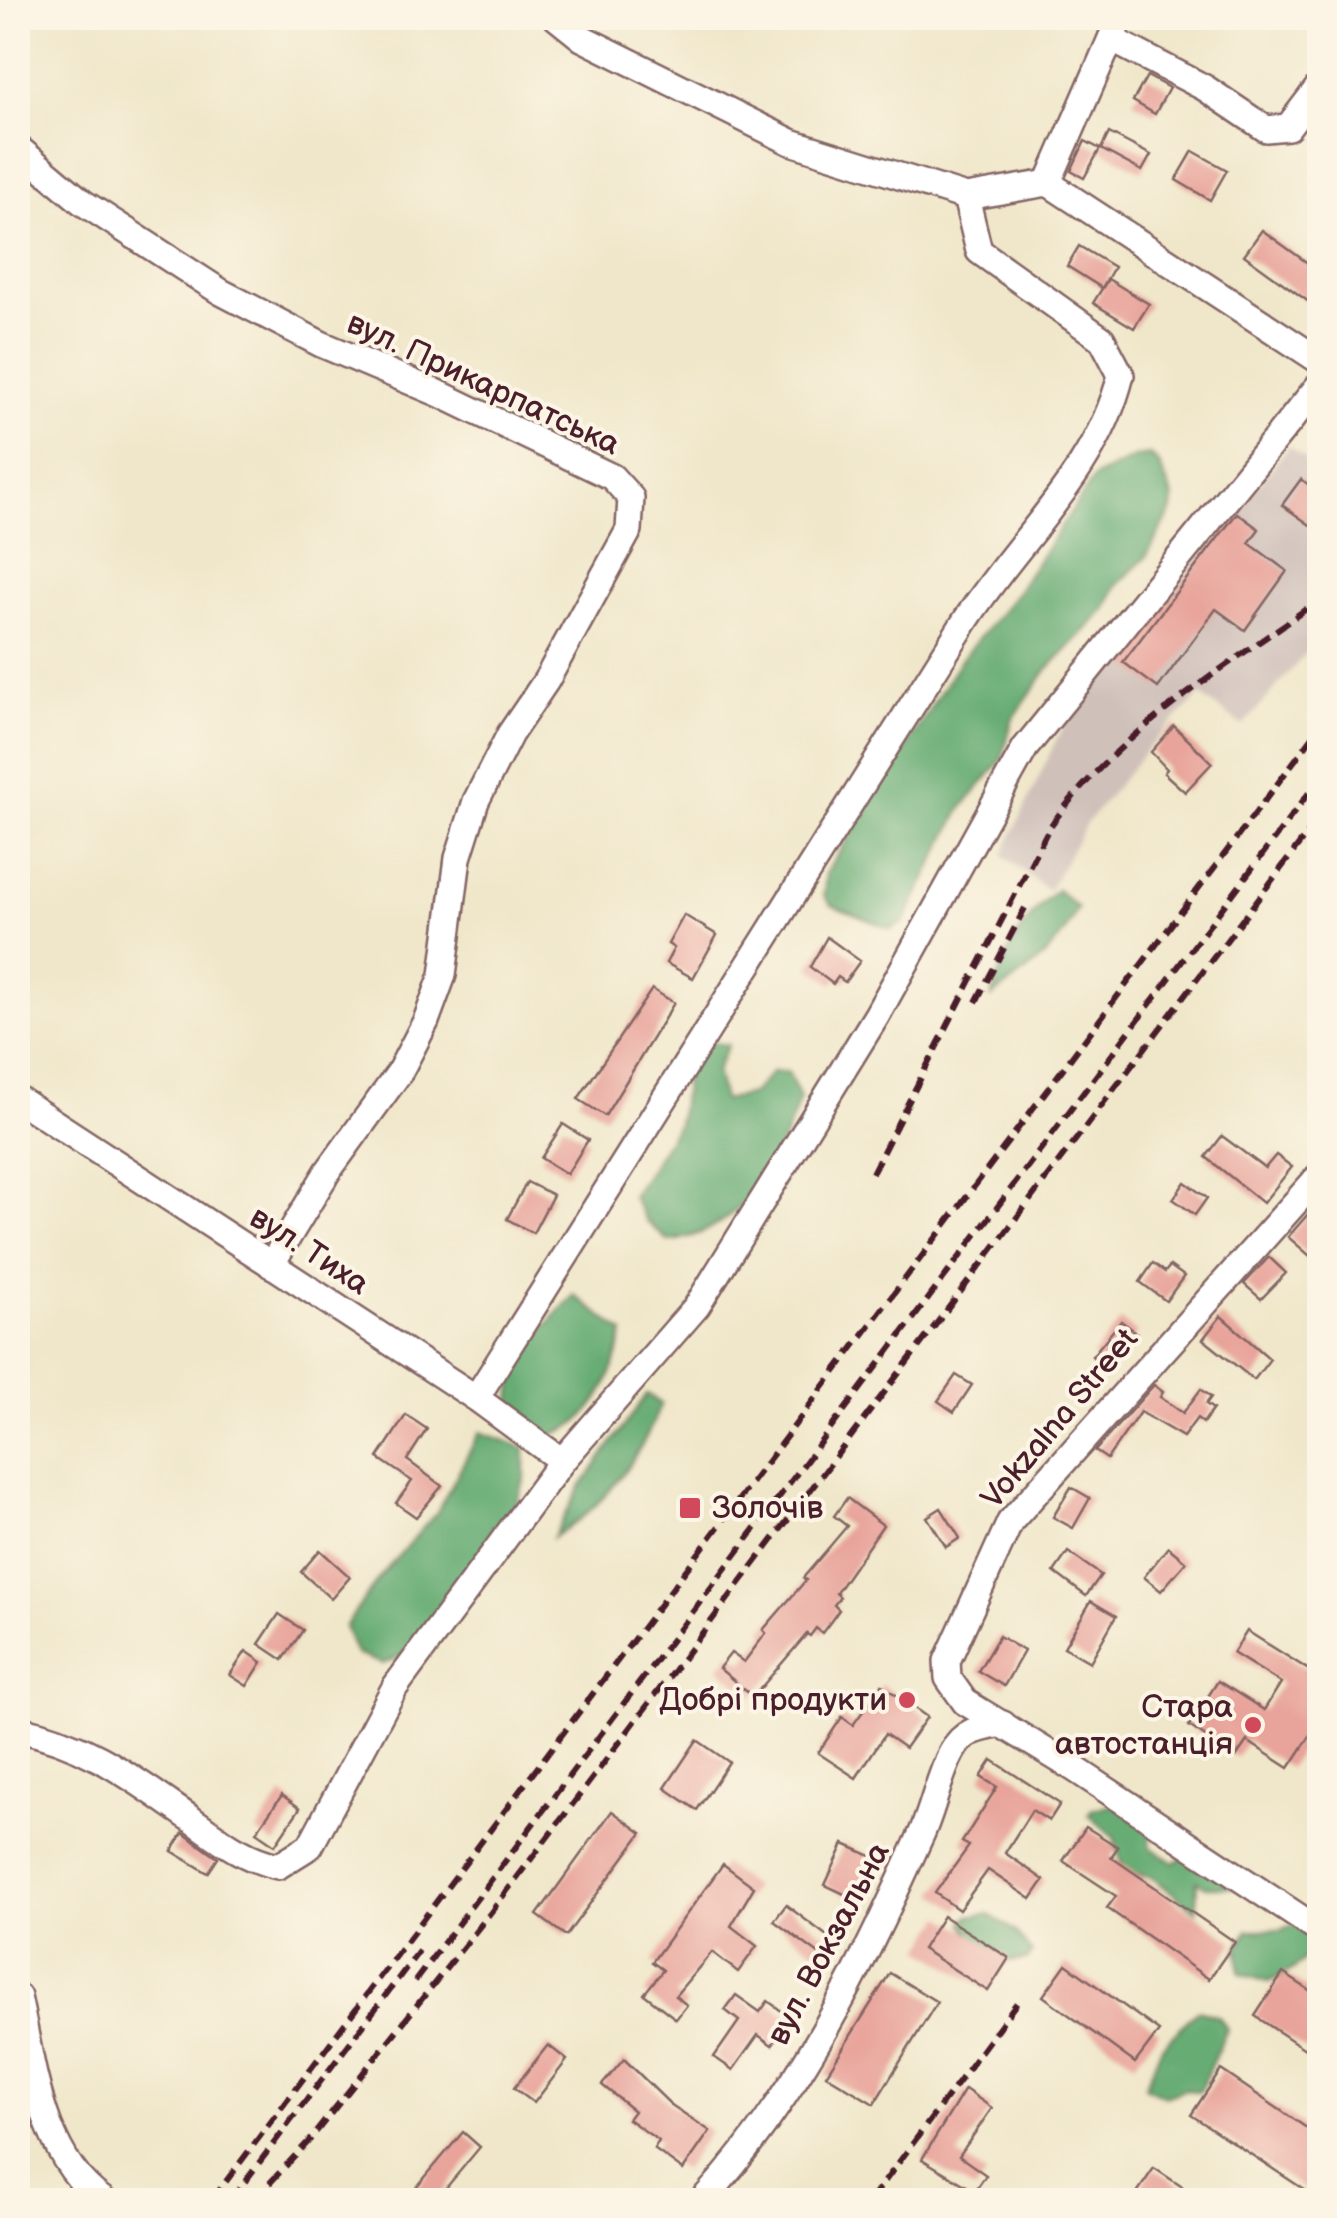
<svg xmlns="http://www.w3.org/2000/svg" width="1337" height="2218" viewBox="0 0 1337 2218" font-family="'Balsamiq Sans',sans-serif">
  <rect width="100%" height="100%" fill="#fcf5e5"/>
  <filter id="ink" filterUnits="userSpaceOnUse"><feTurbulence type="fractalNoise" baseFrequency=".01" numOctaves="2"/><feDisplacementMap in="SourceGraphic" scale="20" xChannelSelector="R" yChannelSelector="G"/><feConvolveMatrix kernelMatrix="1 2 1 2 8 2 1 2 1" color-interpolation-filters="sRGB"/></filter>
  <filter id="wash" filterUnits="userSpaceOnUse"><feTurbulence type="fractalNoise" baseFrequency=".0048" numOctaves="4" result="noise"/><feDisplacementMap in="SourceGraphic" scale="40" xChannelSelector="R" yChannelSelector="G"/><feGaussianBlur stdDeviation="2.25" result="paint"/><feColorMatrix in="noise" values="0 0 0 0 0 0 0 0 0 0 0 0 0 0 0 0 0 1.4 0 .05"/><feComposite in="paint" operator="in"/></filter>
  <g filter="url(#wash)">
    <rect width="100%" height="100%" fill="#f0e7ca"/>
    <polygon fill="#cfc0ba" points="1289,446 1319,468 1319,638 1243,726 1200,695 1146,750 1086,824 1048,891 1003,855 1057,738 1093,679 1163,591 1172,596 1232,509 1237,512"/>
    <g fill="#66ac73" stroke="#58664f" stroke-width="2.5">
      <polygon points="1150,455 1159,464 1173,498 1172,510 1146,557 1116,586 1105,610 1047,670 1012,720 1002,760 961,809 904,922 891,929 831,905 824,895 826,873 960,661 1014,596 1095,477 1136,457"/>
      <path d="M1057,890L1078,908C1056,954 1031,967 992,997C1003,955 1023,918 1057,890Z"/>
      <path d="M700,1041L728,1045L716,1071L723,1100L752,1094L772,1072H788L800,1098C778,1162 741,1234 668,1241L647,1222L632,1197L678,1124L687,1067Z"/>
      <path d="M574,1295L624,1333C610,1384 593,1431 536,1438C530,1431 518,1424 515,1415C498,1373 548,1323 574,1295Z"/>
      <path d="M647,1394L661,1404C641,1457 603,1509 553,1537L581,1487Z"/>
      <polygon points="480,1432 525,1448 525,1478 516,1506 500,1530 461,1576 410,1652 383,1664 356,1654 345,1627 379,1578 437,1512"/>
      <polygon points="1112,1804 1151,1823 1150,1847 1174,1863 1185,1855 1232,1887 1206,1887 1197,1881 1196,1911 1153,1878 1124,1871 1114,1837 1089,1815 1091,1810"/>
      <path d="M989,1914L1015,1931L1032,1953L1028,1959C1001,1967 973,1949 964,1922L969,1916Z"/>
      <path d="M1298,1923C1326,1955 1296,1969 1268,1982L1240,1973L1238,1948L1248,1930H1280Z"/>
      <polygon points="1198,2010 1219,2017 1227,2029 1199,2092 1184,2089 1165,2096 1145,2086 1162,2046"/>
    </g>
    <g id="blocks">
      <g fill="#e8a39a">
        <polygon points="1147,76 1169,88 1155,114 1133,101"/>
        <polygon points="1109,133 1151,155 1142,171 1101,149"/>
        <polygon points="1085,141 1100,149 1084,178 1071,171"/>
        <polygon points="1193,151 1227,170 1210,200 1176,180"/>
        <polygon points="1262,230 1320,272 1320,288 1309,302 1244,255"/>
        <polygon points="1079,246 1114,267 1102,288 1067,266"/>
        <polygon points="1108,279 1149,304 1134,328 1093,303"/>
        <polygon points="1301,479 1320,493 1320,532 1282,505"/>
        <polygon points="1237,513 1259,529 1249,543 1287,571 1245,630 1216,609 1158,688 1123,662"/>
        <polygon points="1174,726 1212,763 1185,792 1164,773 1167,769 1151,752"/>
        <polygon points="684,915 717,935 693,978 666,963 674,948 668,944"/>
        <polygon points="827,937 860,961 845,982 838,977 833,984 810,967"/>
        <polygon points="652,989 674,1003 605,1116 578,1099"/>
        <polygon points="563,1124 588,1140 567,1174 541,1158"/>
        <polygon points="1222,1136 1265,1168 1276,1155 1292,1167 1263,1203 1206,1157"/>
        <polygon points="527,1182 553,1195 533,1233 507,1219"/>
        <polygon points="1185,1182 1207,1198 1195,1215 1173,1199"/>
        <polygon points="1309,1213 1320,1222 1320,1245 1310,1256 1288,1237"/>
        <polygon points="1269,1257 1286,1273 1261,1299 1244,1284"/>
        <polygon points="1153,1263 1165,1272 1170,1266 1184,1276 1166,1301 1140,1282"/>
        <polygon points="1221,1316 1270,1359 1254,1380 1203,1339"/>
        <polygon points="1121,1321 1137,1333 1107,1369 1092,1356"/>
        <polygon points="956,1375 972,1385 954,1412 938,1401"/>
        <polygon points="1154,1385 1163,1392 1160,1397 1183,1413 1201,1389 1211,1397 1206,1404 1213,1409 1203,1423 1197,1418 1183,1437 1140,1412 1107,1459 1095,1451"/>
        <polygon points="406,1415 427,1429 407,1460 442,1486 416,1517 396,1503 412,1481 378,1458"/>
        <polygon points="1071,1487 1090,1498 1073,1528 1053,1517"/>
        <polygon points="847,1498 883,1525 836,1593 840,1597 834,1605 839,1610 831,1621 822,1633 816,1628 810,1636 807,1634 753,1697 719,1668 731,1653 744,1662 766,1633 763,1630 806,1580 803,1578 847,1526 834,1516"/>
        <polygon points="941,1508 960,1538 946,1547 927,1517"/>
        <polygon points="1168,1547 1186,1562 1161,1591 1144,1577"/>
        <polygon points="320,1550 350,1577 331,1599 301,1572"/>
        <polygon points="1068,1552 1101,1575 1086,1596 1054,1572"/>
        <polygon points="1091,1601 1116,1616 1090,1662 1064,1647"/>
        <polygon points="279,1614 303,1630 283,1660 259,1644"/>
        <polygon points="1247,1631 1320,1677 1320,1721 1289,1768 1247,1741 1236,1757 1189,1726 1218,1681 1264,1710 1281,1683 1233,1653"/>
        <polygon points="999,1636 1024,1651 1004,1686 978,1671"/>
        <polygon points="246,1651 262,1662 247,1686 230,1675"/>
        <polygon points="882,1685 927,1717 905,1748 885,1734 856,1778 818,1753 842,1717 853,1725"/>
        <polygon points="697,1740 729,1762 697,1810 665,1788"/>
        <polygon points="992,1760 1060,1804 1049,1821 1032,1810 1005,1853 1044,1880 1031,1899 988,1870 959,1910 935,1893 969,1846 962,1842 997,1787 981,1777"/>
        <polygon points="282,1795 300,1808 275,1845 256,1832"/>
        <polygon points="612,1811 642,1833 566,1936 537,1915"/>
        <polygon points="1086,1827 1118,1847 1111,1857 1235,1942 1209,1979 1107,1908 1116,1896 1063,1861"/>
        <polygon points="183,1833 218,1858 208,1873 172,1851"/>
        <polygon points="844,1844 876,1858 857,1900 825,1885"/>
        <polygon points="723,1864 754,1887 731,1926 757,1946 738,1972 712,1952 675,1996 687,2005 676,2019 644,1994 663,1970 652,1962"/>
        <polygon points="786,1905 839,1945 827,1960 774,1921"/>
        <polygon points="943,1916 1009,1958 988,1991 922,1949"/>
        <polygon points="1066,1964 1159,2031 1135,2063 1043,1996"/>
        <polygon points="890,1973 937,2002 874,2104 826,2075"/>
        <polygon points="1283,1973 1320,1997 1320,2059 1255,2016"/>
        <polygon points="736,1995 760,2012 768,2001 791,2018 772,2045 758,2035 733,2070 714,2057 739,2021 725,2010"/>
        <polygon points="548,2045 567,2060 534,2103 514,2088"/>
        <polygon points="624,2059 670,2104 710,2131 683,2170 654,2149 659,2141 628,2119 634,2111 602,2085"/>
        <polygon points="1221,2070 1320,2137 1320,2200 1191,2115"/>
        <polygon points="965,2089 992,2108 959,2156 986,2175 975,2191 922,2159"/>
        <polygon points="463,2132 480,2147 436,2200 406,2200"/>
        <polygon points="1154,2168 1202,2200 1132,2200"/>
      </g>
    </g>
  </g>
  <g filter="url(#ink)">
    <use href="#blocks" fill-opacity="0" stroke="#846563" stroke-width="2.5"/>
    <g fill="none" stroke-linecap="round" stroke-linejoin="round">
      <defs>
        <g id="minor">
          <polyline points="557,18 582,38 791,142 966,197"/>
          <polyline points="1111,39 1205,88 1266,129 1288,127 1320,85"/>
          <polyline points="18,148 82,202 221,292 321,344 440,394 612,477 631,498 629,530 546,681 510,734 476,801 458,858 443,975 426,1021 399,1073 328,1171 271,1265"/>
          <polyline points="1048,183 1120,18"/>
          <polyline points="18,1099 476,1398 562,1461"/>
          <polyline points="1320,1175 1010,1522 947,1661 948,1678 965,1702 1075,1769 1320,1931"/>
          <path d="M476,1398C639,1140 801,881 964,623C1017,540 1097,473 1121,375L1102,339L979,251L966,197L1048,183L1320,361"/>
          <path d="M18,1729C88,1743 132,1778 190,1818C218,1838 243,1859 278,1866L310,1846L395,1687L562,1461L697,1306L877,1015L1025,748L1320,384"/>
          <path d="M18,1997C33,2065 41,2157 103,2200"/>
          <path d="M703,2200C798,2097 863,1965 920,1837C933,1810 938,1778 952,1752C963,1730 981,1728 1003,1724"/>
        </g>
      </defs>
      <use href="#minor" stroke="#846563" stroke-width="30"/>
      <use href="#minor" stroke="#fff" stroke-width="25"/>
      <g stroke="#4a1f2b" stroke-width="6" stroke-dasharray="15 8" stroke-linecap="butt">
        <polyline points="976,1002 1025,908"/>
        <path d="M872,1173L1049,828C1119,730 1224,669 1320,599"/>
        <polyline points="415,1981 1320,778"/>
        <polyline points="212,2200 1320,727"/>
        <polyline points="231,2200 419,1951"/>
        <polyline points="254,2200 308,2142 491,1912 1320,817"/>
        <polyline points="871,2200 1018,2001"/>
      </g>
    </g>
  </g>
  <g fill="#d1495b" stroke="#fcf5e5" stroke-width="4">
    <rect x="678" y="1496" width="24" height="24" rx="5"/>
    <circle cx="907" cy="1700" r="10"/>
    <circle cx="1253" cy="1725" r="10"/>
  </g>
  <g text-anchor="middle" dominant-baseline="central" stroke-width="8" stroke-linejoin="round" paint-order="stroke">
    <g font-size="32" fill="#4a1f2b" stroke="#fcf5e5">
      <text transform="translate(483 384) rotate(25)">вул. Прикарпатська</text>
      <text transform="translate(309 1251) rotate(33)">вул. Тиха</text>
      <text transform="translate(1060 1419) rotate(-50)">Vokzalna Street</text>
      <text transform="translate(829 1944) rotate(-62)">вул. Вокзальна</text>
    </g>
    <g font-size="32" fill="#4a1f2b" stroke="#fcf5e5" text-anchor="end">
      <text x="712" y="1508" text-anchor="start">Золочів</text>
      <text x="887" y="1700">Добрі продукти</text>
      <text x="1233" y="1707">Стара<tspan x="1233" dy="37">автостанція</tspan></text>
    </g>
  </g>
  <rect width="1337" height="2218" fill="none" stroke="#fcf5e5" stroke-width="60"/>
</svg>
